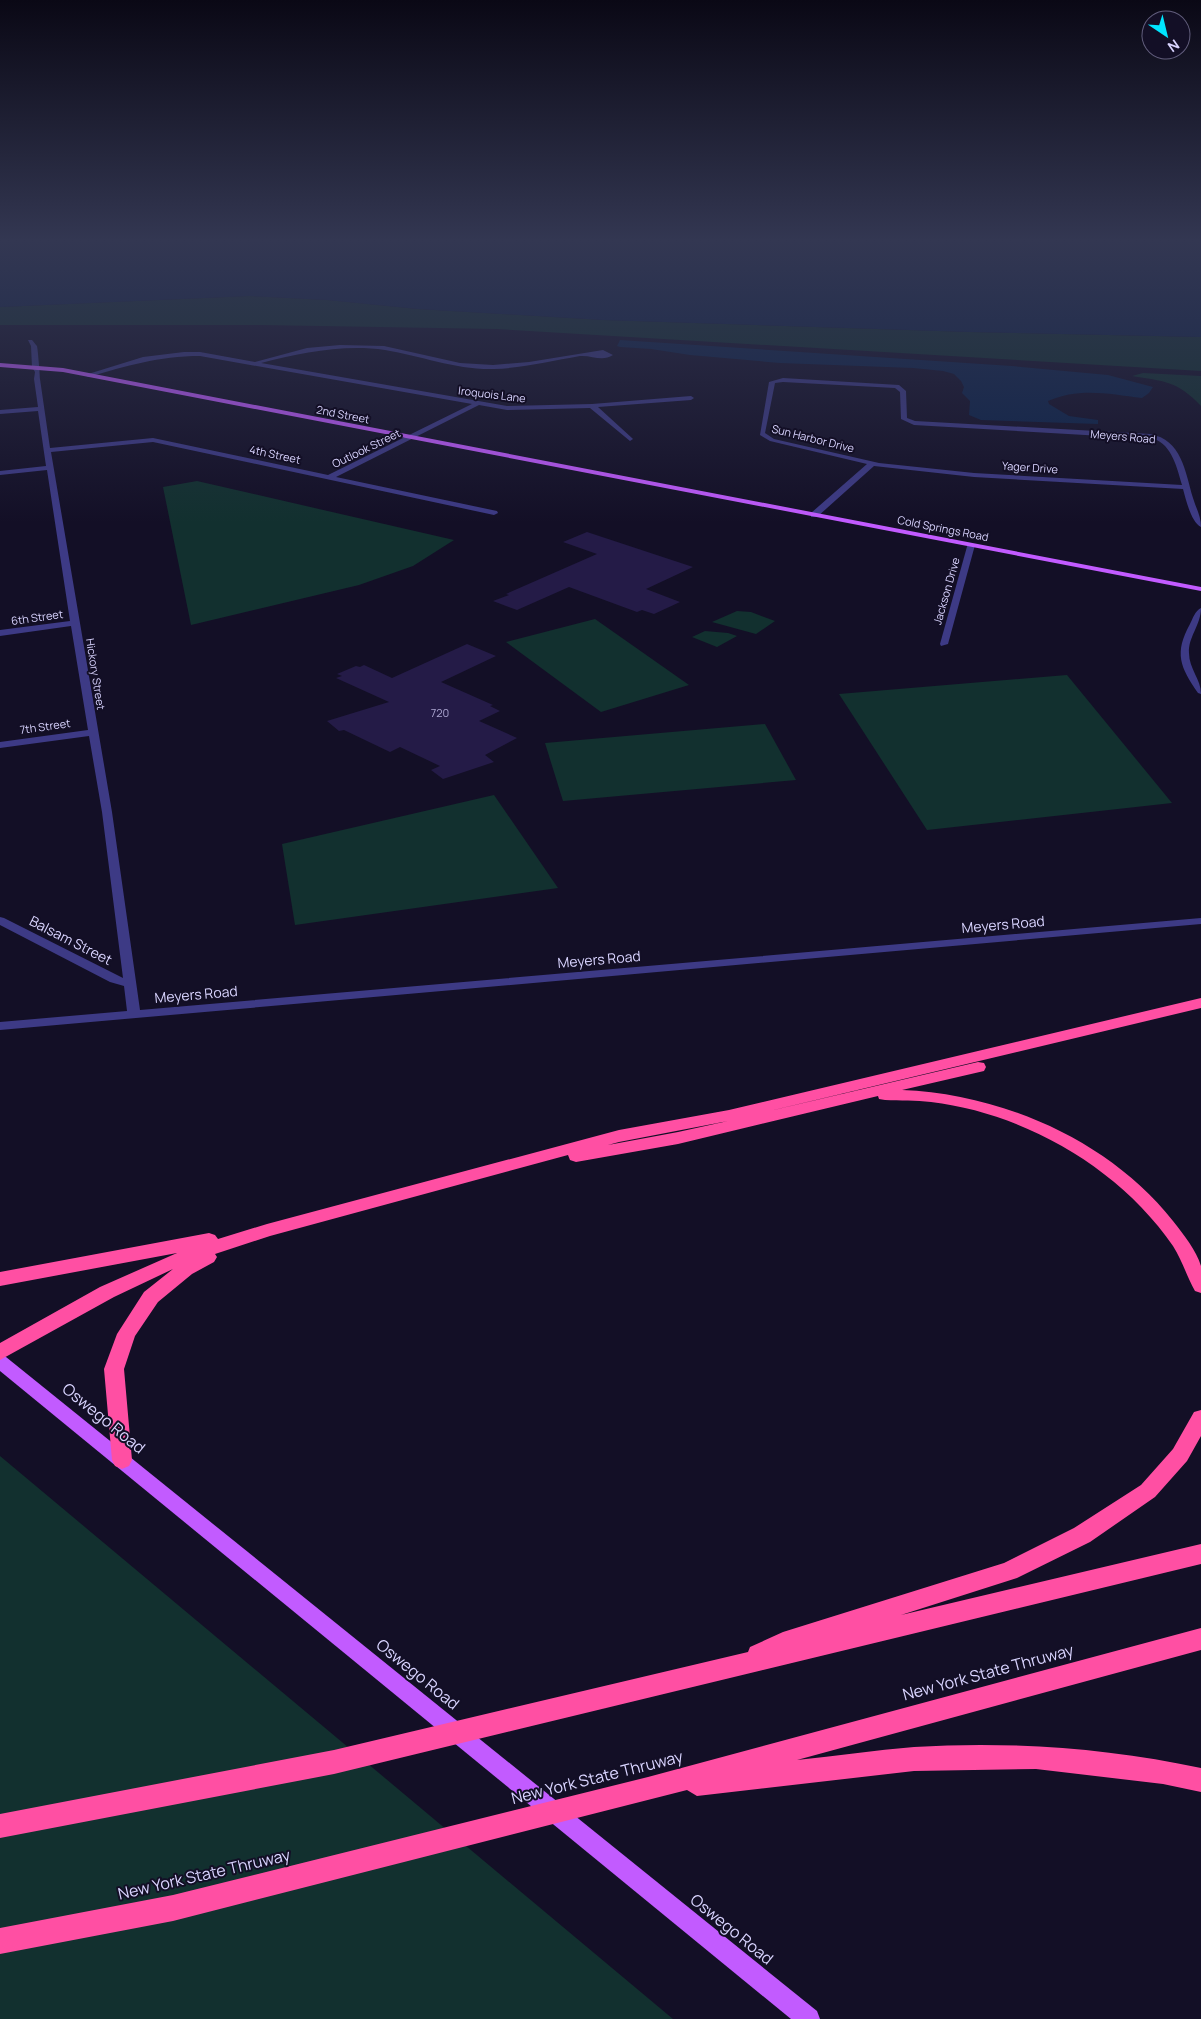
<svg xmlns="http://www.w3.org/2000/svg" width="1201" height="2019" viewBox="0 0 1201 2019" font-family="Manrope,sans-serif">
  <rect width="100%" height="100%" fill="#130f26"/>
  <g fill="#12302f">
    <polygon points="249,296 327,300 418,309 604,320 970,332 1201,337 1201,371 497,329 261,325 0,325 0,307"/>
    <path d="M1143,373L1201,376V406C1178,381 1163,381 1132,376Z"/>
    <polygon points="197,481 454,540 413,566 359,585 191,625 163,487"/>
    <polygon points="737,611 751,612 775,621 756,634 712,622"/>
    <polygon points="595,619 689,685 601,712 506,642"/>
    <polygon points="705,631 728,633 737,636 717,647 692,637"/>
    <polygon points="1067,675 1172,803 927,830 839,694"/>
    <polygon points="765,724 796,780 563,801 545,743"/>
    <polygon points="494,795 558,888 295,925 282,844"/>
    <polygon points="0,1456 673,2019 0,2019"/>
  </g>
  <g fill="#0c2248">
    <polygon points="0,240 1201,240 1201,337 970,332 603,320 418,309 327,300 249,296 0,307"/>
    <path d="M620,340L1012,366L1108,375L1153,387L1149,393L1142,398C1110,394 1079,387 1048,401L1049,404L1069,416L1098,420V424L981,420L969,415L970,401L962,393L964,387L961,381L954,374L943,371L913,368L780,363L690,355L651,349L620,347L617,346Z"/>
  </g>
  <g fill="#241b47">
    <polygon points="587,532 693,567 646,589 680,602 654,614 642,610 637,612 569,587 517,610 493,601 509,595 506,594 597,554 563,542"/>
    <polygon points="467,644 496,656 441,682 493,705 490,706 500,711 479,721 517,738 485,755 494,762 443,779 431,770 440,766 400,747 390,752 344,730 339,731 327,721 389,702 336,678 342,676 337,674 356,666 360,667 364,665 392,678"/>
  </g>
  <g fill="none" stroke-linecap="round" stroke-linejoin="round">
    <g fill="#3d3a85" fill-rule="evenodd">
      <path d="M28,340H32C33,341 36,345 37,346C38,350 40,376 40,379L50,448L153,438L328,475L472,404L200,356C158,356 127,366 88,377L85,375L143,357L184,352H200L255,362L307,348L340,345L384,346L460,363L493,365L529,362L603,350L613,355C602,362 592,355 580,356C551,361 523,368 494,369C456,370 422,356 385,350C343,344 301,353 261,363L507,406L592,404L691,396L694,398L691,400L598,407L632,438L633,439L630,441L590,408L507,410L479,405L336,477L497,511L498,513L494,515L153,442L51,452L112,812L140,1010L1201,918V924L0,1030V1022L127,1011L124,986L110,982L0,925V917L4,918L123,978L102,812L89,736L0,748V742L88,730L71,626L0,636V630L70,621L47,470L0,475V471L46,466L38,411L0,414V410L38,407L34,379L35,372L32,367L31,346Z"/>
      <path d="M783,378L899,385L906,391L907,418L915,421L1150,434C1182,440 1185,471 1193,498C1196,508 1201,516 1201,527C1191,522 1186,500 1183,489L974,477L874,466L817,517H811V513L867,464L770,441L760,435L769,382ZM783,382L895,388L900,392L901,419L914,425L1154,439C1172,445 1177,468 1182,485L974,473L879,463L774,439L765,433L775,383Z"/>
      <polygon points="968,543 975,545 948,644 941,646 940,644"/>
      <path d="M1201,608C1201,625 1188,637 1189,653C1189,669 1201,679 1201,694L1198,693C1180,667 1174,653 1190,624C1193,618 1195,611 1201,608Z"/>
    </g>
    <g fill="#c25bff" fill-rule="evenodd">
      <polygon points="0,363 63,368 1201,587 1201,591 63,372 0,367"/>
      <polygon points="0,1356 6,1357 817,2011 820,2019 791,2019 0,1371"/>
    </g>
    <g fill="#ff4fa3" fill-rule="evenodd">
      <path d="M1201,998V1008L740,1118L978,1062L984,1063L986,1067L984,1071L902,1090C1003,1094 1110,1141 1173,1221C1184,1235 1196,1250 1201,1266C1201,1274 1201,1285 1201,1293L1195,1291C1187,1277 1182,1260 1173,1246C1120,1168 1024,1113 931,1102C916,1100 900,1101 885,1100L879,1099L878,1096L678,1144L576,1162L570,1160L568,1155L270,1236L215,1254L217,1257L214,1262L192,1274L158,1302L135,1336L124,1369L132,1460L129,1466L122,1469L115,1466L112,1460L104,1369L117,1334L144,1292L173,1269L114,1297L0,1360V1343L100,1287L177,1253L0,1286V1272L209,1233L215,1235L218,1239L267,1224L619,1130L729,1110ZM728,1121L678,1132L608,1145L619,1142Z"/>
      <polygon points="1201,1410 1201,1436 1187,1461 1155,1497 1090,1542 1017,1578 901,1615 1201,1544 1201,1564 334,1774 0,1838 0,1814 334,1750 748,1652 750,1647 783,1632 1004,1563 1074,1528 1141,1485 1173,1449 1194,1412"/>
      <path d="M1201,1628V1650L797,1760C836,1756 875,1750 914,1747C1010,1741 1107,1748 1201,1768V1792L1163,1784L1036,1769L914,1771L697,1796L687,1790L173,1921L0,1954V1928L173,1895L648,1777Z"/>
    </g>
  </g>
  <linearGradient id="sky" x2="0" y2="1"><stop stop-color="#0a0815"/><stop offset="0.46" stop-color="#333752"/><stop offset="1" stop-color="#333752" stop-opacity="0"/></linearGradient>
  <rect width="1201" height="523" fill="url(#sky)"/>
  <g text-anchor="middle" dominant-baseline="central" stroke-width="4" stroke-linejoin="round" paint-order="stroke">
    <g font-size="11" fill="#d9d4ff" stroke="#130f26">
      <text transform="translate(492 394) rotate(7)">Iroquois Lane</text>
      <text transform="translate(343 414) rotate(11)">2nd Street</text>
      <text transform="translate(1123 436) rotate(5)">Meyers Road</text>
      <text transform="translate(813 438) rotate(14)">Sun Harbor Drive</text>
      <text transform="translate(366 448) rotate(-26)">Outlook Street</text>
      <text transform="translate(275 454) rotate(12)">4th Street</text>
      <text transform="translate(1030 467) rotate(4)">Yager Drive</text>
      <text transform="translate(943 528) rotate(11)">Cold Springs Road</text>
      <text transform="translate(946 591) rotate(-74)">Jackson Drive</text>
      <text transform="translate(37 617) rotate(-8)">6th Street</text>
      <text transform="translate(96 674) rotate(81)">Hickory Street</text>
      <text transform="translate(45 726) rotate(-8)">7th Street</text>
    </g>
    <g font-size="11" fill="#aca6d1">
      <text x="440" y="712">720</text>
    </g>
    <g font-size="14" fill="#d9d4ff" stroke="#130f26">
      <text transform="translate(1003 924) rotate(-5)">Meyers Road</text>
      <text transform="translate(71 940) rotate(27)">Balsam Street</text>
      <text transform="translate(599 959) rotate(-5)">Meyers Road</text>
      <text transform="translate(196 994) rotate(-5)">Meyers Road</text>
    </g>
    <g font-size="16" fill="#d9d4ff" stroke="#130f26">
      <text transform="translate(104 1418) rotate(39)">Oswego Road</text>
      <text transform="translate(988 1672) rotate(-15)">New York State Thruway</text>
      <text transform="translate(418 1674) rotate(39)">Oswego Road</text>
      <text transform="translate(597 1777) rotate(-14)">New York State Thruway</text>
      <text transform="translate(204 1874) rotate(-13)">New York State Thruway</text>
      <text transform="translate(732 1929) rotate(39)">Oswego Road</text>
    </g>
  </g>
  <g transform="translate(1166 35) rotate(145)"><circle r="24" fill="#130f26" stroke="#625e7d"/>
  <path d="M0-4L9 19L0 12L-9 19Z" fill="#00e5ff"/>
  <text y="-8" font-size="14" font-weight="bold" text-anchor="middle" fill="#d9d4ff">N</text>
  </g>
</svg>
